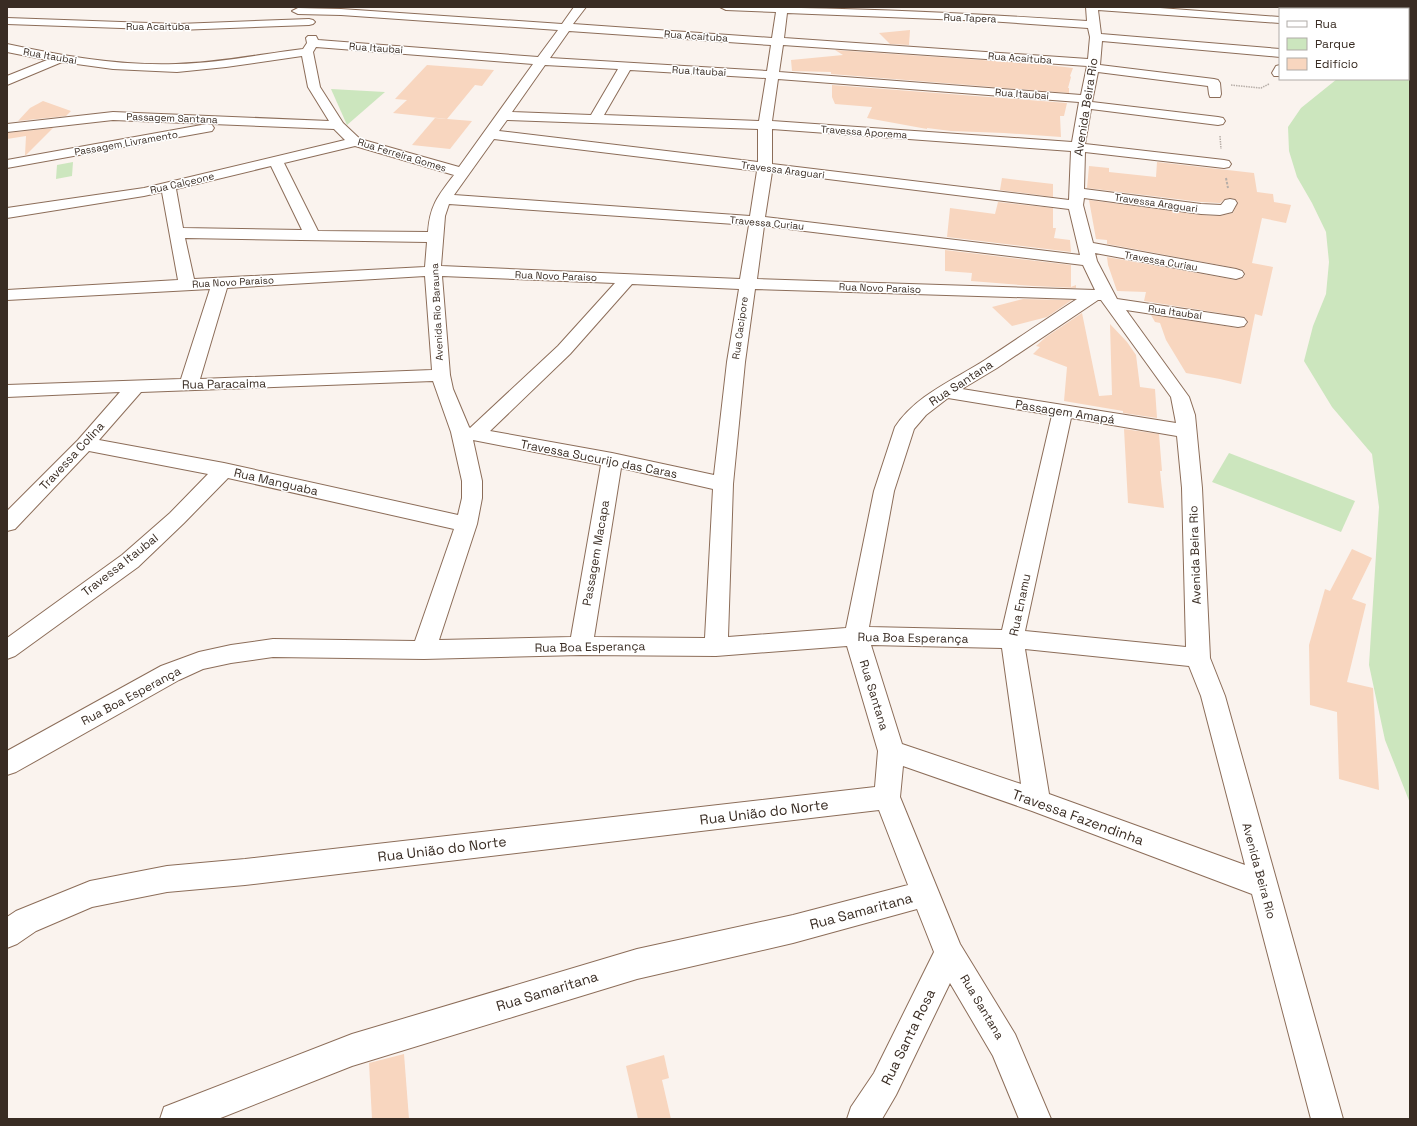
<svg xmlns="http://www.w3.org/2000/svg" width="1417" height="1126" viewBox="0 0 1417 1126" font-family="'Space Grotesk',sans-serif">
  <rect width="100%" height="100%" fill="#faf3ee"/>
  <g fill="#cce6be">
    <polygon points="1410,11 1410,803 1385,740 1369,665 1379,507 1372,454 1332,407 1304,361 1313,326 1326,294 1329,262 1326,232 1312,203 1297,177 1289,151 1288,127 1301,108 1337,79 1408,79 1408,14"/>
    <polygon points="331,89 385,92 347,125"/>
    <polygon points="73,162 72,176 56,179 57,165"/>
    <polygon points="1229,453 1355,501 1341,532 1212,482"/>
  </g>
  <g fill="#f8d6bf">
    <polygon points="910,30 909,45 890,44 879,33"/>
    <polygon points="835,50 1039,64 1073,68 1070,76 1071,77 1068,88 1069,88 1069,93 831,74 831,72 792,71 791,60 843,55"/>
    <polygon points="427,65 494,70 482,86 475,85 447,119 393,113 407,100 395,99"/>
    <polygon points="832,85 1067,103 1064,116 1060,116 1061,137 1004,133 951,131 927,128 927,129 867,118 872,107 835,104 832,97"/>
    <polygon points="43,101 71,111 66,116 18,121 30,108"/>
    <polygon points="435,118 472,121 450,149 412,145"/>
    <polygon points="53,128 26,155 25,155 26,136 7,139 7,133"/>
    <polygon points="1157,162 1254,173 1257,192 1273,194 1274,202 1291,205 1286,223 1262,218 1252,263 1273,267 1262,316 1255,314 1241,384 1220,379 1186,373 1166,340 1160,323 1155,322 1151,315 1238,328 1244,327 1248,323 1245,317 1144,301 1146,292 1117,291 1108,265 1107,257 1236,280 1243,278 1245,275 1243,270 1236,268 1107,244 1107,240 1096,239 1089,200 1201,215 1220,216 1233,213 1238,202 1235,199 1230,198 1225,199 1220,203 1201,202 1087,188 1089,166 1109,168 1109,172 1156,177"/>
    <polygon points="1002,178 1053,184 1053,197 1000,190"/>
    <polygon points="998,202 1053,208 1053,228 1056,228 1054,238 1070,240 1071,252 947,237 950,208 995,214"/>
    <polygon points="945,250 1071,265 1071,287 1076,285 1076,288 1033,286 971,281 972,273 945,271"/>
    <polygon points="1023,299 1072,300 1047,317 1012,326 992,307"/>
    <polygon points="1082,313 1099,396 1112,395 1110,324 1127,342 1136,355 1140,387 1155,389 1157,418 1123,413 1123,411 1064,401 1067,367 1033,354 1040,347 1036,346 1046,337"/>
    <polygon points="1124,429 1159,434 1162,471 1160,471 1164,508 1128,503"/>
    <polygon points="1352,549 1372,558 1352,599 1366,604 1347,682 1373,688 1379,790 1339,779 1337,712 1310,705 1309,645 1325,589 1330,591"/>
    <polygon points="404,1054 409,1119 372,1119 369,1063"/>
    <polygon points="664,1055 669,1078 662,1080 671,1119 638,1119 626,1066"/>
  </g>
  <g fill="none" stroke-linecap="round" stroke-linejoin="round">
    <defs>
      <g id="minor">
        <path d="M574,7H586L573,24L772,38L776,12L726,10L720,7C843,7 965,13 1087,21L1086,7H1147L1280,17V23L1098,10L1101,34L1280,49V57L1102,41L1100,65L1214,79L1218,80L1220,83L1221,94L1220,97H1210L1209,94L1208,86L1098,72L1092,102L1218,117L1223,118L1225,121L1223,124L1218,125L1091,109L1085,144L1224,160L1229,161L1231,164L1229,167L1224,168L1085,152L1084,189L1201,204L1221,205L1225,200L1230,199L1235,200L1237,203L1232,212L1220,215L1201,214L1084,198L1083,205L1093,243L1236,269L1242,271L1244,274L1242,277L1236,279L1095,253L1097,261L1117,299L1238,317L1244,318L1247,322L1244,326L1238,327L1126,310L1189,397L1195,415L1202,488L1210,658L1225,696L1343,1119H1311L1252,894L1032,811L903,766L900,797L960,944L1015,1034L1051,1119H1019L993,1056L950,983L896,1095L882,1119H847L851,1107L874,1073L934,952L917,909L793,943L637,979L352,1066L218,1119H160L164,1107L352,1034L637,949L793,915L908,885L879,810L245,885L167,892L92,907L36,931L17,944L7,948V917L16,911L90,881L167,866L245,859L875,787L878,751L847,646L716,656L581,655L424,659L273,657L231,663L203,669L179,680L16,772L7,775V751L161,666L199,652L231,645L273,639L415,641L454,529L228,478L184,523L138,567L15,656L7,659V638L122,555L170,513L208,474L89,451L15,529L7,531V511L78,440L120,392L7,397V385L181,379L210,289L7,300V290L178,280L162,192L144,196L7,218V208L144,188L345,140L334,129L113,120L7,132V124L113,112L329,121L308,87L302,56L226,67L177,72L113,69L62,62L7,85V76L47,60L7,52V44C63,56 119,66 176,64C219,63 261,54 303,49L307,43L306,38L308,36H316L318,40L538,57L558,30L341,15L298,14L292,11L298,8L341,9L562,24ZM787,13L988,21L1088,28L1090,37L1088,59L784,38ZM569,31L771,45L767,71L550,58ZM783,45L1087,66L1081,95L779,72ZM316,47L533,64L459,167L360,139L343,123L320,87L313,52ZM545,65L618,69L591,115L512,112ZM630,70L766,78L759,121L604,115ZM778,79L1079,102L1072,142L772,121ZM507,120L758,129V162L499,131ZM772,129L1071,151L1069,200L772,164ZM494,139L757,171L750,216L454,195ZM355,146L454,175C438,196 430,205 428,232L318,231L284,163ZM271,166L302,230L183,228L176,189ZM772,172L1069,209L1080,255L765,217ZM449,204L749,225L740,279L441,266L445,216ZM764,226L1083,265L1095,290L757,279ZM185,238L427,242L425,267L194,279ZM425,276L432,370L200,379L227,288ZM442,276L615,283L558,346L470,428L469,427L453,389L450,375ZM632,284L739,289L727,362L714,475L612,453L490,431L570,354ZM755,289L1077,299C1046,319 1016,340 985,360C954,380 916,395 895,427L874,491L846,628L728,637L733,484L745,362ZM1098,300H1101L1171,397L1176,423L962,389L997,368ZM433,381L451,432L462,481V498L458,515L224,463L99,440L141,392ZM948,398L1052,415L1002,630L869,627L894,491L914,429L926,415ZM1071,418L1177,436L1182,488L1186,647L1025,631ZM473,440L601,465L571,637L439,640L477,524L482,498V481ZM621,468L713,489L705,638L594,637ZM871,645L1002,648L1021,784L902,744ZM1025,649L1189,666L1201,696L1245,865L1049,794Z"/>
        <polygon points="7,18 178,24 309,19 313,20 315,22 313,24 309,25 178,30 7,24"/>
        <polygon points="1280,65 1280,76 1274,76 1272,73 1276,66"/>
        <polygon points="207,124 212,125 214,128 212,131 7,168 7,160"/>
      </g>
    </defs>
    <use href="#minor" stroke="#8c6d59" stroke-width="2"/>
    <g stroke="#b7aea8" stroke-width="1.5" stroke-dasharray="1.5 1" stroke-linecap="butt">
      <polyline points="1231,85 1261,88 1269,84"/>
      <polyline points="1220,136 1221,149"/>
    </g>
    <polyline stroke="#b7aea8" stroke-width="2" stroke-dasharray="2.5 1.5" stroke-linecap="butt" points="1226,178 1228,188"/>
    <use href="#minor" fill="#fff" fill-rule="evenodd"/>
  </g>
  <g text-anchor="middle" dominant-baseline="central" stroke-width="3" stroke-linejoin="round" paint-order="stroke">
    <g font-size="10" fill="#392c23" stroke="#fff">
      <text transform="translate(970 18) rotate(2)">Rua Tapera</text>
      <text x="158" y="26">Rua Acaituba</text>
      <text transform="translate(696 36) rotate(4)">Rua Acaituba</text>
      <text transform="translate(376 48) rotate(4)">Rua Itaubai</text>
      <text transform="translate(50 56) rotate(10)">Rua Itaubai</text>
      <text transform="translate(1020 58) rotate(4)">Rua Acaituba</text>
      <text transform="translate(699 71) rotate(3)">Rua Itaubai</text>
      <text transform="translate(1022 94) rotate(4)">Rua Itaubai</text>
      <text transform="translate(172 118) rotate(2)">Passagem Santana</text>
      <text transform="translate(864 132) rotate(4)">Travessa Aporema</text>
      <text transform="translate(126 143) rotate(-10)">Passagem Livramento</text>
      <text transform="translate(402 155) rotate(17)">Rua Ferreira Gomes</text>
      <text transform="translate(783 170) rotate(7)">Travessa Araguari</text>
      <text transform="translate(182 183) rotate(-13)">Rua Calçeone</text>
      <text transform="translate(1156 203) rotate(8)">Travessa Araguari</text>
      <text transform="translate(767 223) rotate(5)">Travessa Curiau</text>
      <text transform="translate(1161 261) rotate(10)">Travessa Curiau</text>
      <text transform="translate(556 276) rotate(2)">Rua Novo Paraiso</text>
      <text transform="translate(233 282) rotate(-3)">Rua Novo Paraiso</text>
      <text transform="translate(880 288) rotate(2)">Rua Novo Paraiso</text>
      <text transform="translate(437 312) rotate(-93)">Avenida Rio Barauna</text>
      <text transform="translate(1175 312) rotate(8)">Rua Itaubal</text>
      <text transform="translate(740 328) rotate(-82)">Rua Cacipore</text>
    </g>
    <g font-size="12" fill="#392c23" stroke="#fff">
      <text transform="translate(1086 107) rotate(-81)">Avenida Beira Rio</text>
      <text transform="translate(961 383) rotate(-33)">Rua Santana</text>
      <text transform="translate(224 384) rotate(-1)">Rua Paracaima</text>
      <text transform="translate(1065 412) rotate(9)">Passagem Amapá</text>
      <text transform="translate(72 456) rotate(-47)">Travessa Colina</text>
      <text transform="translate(599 459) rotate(11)">Travessa Sucurijo das Caras</text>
      <text transform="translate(276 482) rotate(13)">Rua Manguaba</text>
      <text transform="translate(596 553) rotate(-80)">Passagem Macapa</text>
      <text transform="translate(1195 555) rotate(-92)">Avenida Beira Rio</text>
      <text transform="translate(120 565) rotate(-38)">Travessa Itaubal</text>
      <text transform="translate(1020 605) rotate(-78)">Rua Enamu</text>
      <text transform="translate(913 638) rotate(1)">Rua Boa Esperança</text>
      <text transform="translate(590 647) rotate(-1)">Rua Boa Esperança</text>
      <text transform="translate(874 695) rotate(73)">Rua Santana</text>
      <text transform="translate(131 696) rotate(-28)">Rua Boa Esperança</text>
      <text transform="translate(1259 871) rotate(75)">Avenida Beira Rio</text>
      <text transform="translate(982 1007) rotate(59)">Rua Santana</text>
    </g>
    <g font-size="14" fill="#392c23" stroke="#fff">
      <text transform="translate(764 812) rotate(-7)">Rua União do Norte</text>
      <text transform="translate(1078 817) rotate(20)">Travessa Fazendinha</text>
      <text transform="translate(442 849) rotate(-7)">Rua União do Norte</text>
      <text transform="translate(861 911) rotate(-15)">Rua Samaritana</text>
      <text transform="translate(547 991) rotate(-17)">Rua Samaritana</text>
      <text transform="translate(908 1037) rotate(-64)">Rua Santa Rosa</text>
    </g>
  </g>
  <rect width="1417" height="1126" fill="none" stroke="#392c23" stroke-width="16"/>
  <rect x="1279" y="8" width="130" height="72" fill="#ffffff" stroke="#b0aba7"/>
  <rect x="1287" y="21" width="20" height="6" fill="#ffffff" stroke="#b0aba7"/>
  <text x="1315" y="28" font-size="12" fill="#392c23">Rua</text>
  <rect x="1287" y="38" width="20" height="12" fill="#cce6be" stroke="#b0aba7"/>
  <text x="1315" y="48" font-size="12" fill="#392c23">Parque</text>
  <rect x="1287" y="58" width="20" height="12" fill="#f8d6bf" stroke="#b0aba7"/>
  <text x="1315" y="68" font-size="12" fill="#392c23">Edifício</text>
</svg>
